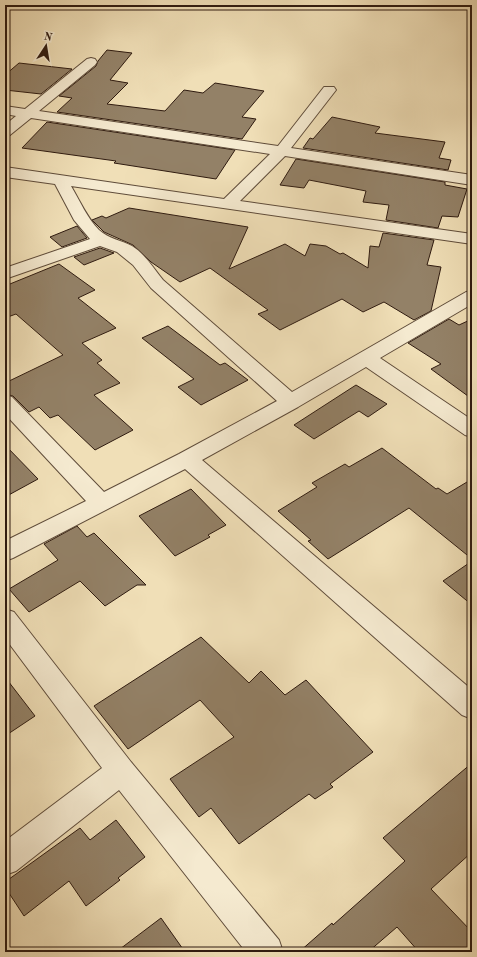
<svg xmlns="http://www.w3.org/2000/svg" width="477" height="957" viewBox="0 0 477 957" font-family="'Old Standard TT',serif">
  <rect width="100%" height="100%" fill="#f0dfb7"/>
  <filter id="stains"><feTurbulence type="fractalNoise" baseFrequency=".005" numOctaves="4"/><feColorMatrix values="0 0 0 0 .2 0 0 0 0 .09 0 0 0 0 .02 0 0 0 .5 -.17"/></filter>
  <radialGradient id="worn" r=".72"><stop offset=".6" stop-color="#630" stop-opacity="0"/><stop offset="1" stop-color="#630" stop-opacity=".3"/></radialGradient>
  <g fill="#938167" stroke="#2f1b10">
    <polygon points="107,50 132,53 110,80 128,83 107,104 165,111 184,90 203,93 215,83 264,91 242,117 256,119 242,139 57,112 72,98 59,96 96,66 98,61"/>
    <polygon points="19,63 72,69 41,94 5,90 5,75"/>
    <polygon points="332,117 380,127 375,133 445,142 439,158 451,160 448,170 303,148 310,138 313,139"/>
    <polygon points="47,122 235,150 216,179 114,163 116,161 22,148"/>
    <polygon points="296,159 445,182 445,185 467,189 458,217 442,216 438,228 386,220 389,205 363,202 366,191 309,180 304,188 280,185"/>
    <polygon points="129,208 248,227 229,269 285,244 305,256 310,244 326,246 340,254 343,253 368,268 370,246 379,247 383,233 434,240 427,265 441,267 431,311 414,320 384,302 363,312 342,299 280,330 258,314 268,310 210,268 180,282 151,262 133,245 104,232 92,220 102,216 106,218"/>
    <polygon points="77,226 87,238 62,247 50,237"/>
    <polygon points="100,248 114,253 84,265 74,257"/>
    <polygon points="59,264 95,290 78,298 116,328 82,343 102,360 97,363 120,383 94,395 133,430 95,450 58,415 50,418 39,407 29,412 13,396 5,394 5,383 63,355 16,314 5,318 5,286"/>
    <polygon points="449,319 459,325 472,319 472,399 431,369 441,364 408,343"/>
    <polygon points="168,326 220,365 225,363 248,380 201,405 178,387 194,379 142,338"/>
    <polygon points="356,385 387,404 368,417 359,411 314,439 294,425"/>
    <polygon points="5,445 38,479 5,497"/>
    <polygon points="382,448 436,489 438,488 447,494 472,479 472,559 409,508 328,559 308,541 311,540 278,511 317,487 312,483 345,464 349,467"/>
    <polygon points="191,489 226,525 208,535 210,537 175,556 139,516"/>
    <polygon points="77,526 87,537 94,533 146,585 137,585 105,606 80,581 29,612 9,589 58,560 44,544"/>
    <polygon points="472,561 472,605 443,581"/>
    <polygon points="201,637 249,683 261,671 285,695 306,680 373,752 330,784 333,787 315,799 309,794 239,844 211,808 199,817 170,779 234,737 200,700 128,749 94,706"/>
    <polygon points="5,677 35,716 5,736"/>
    <polygon points="472,763 472,852 431,889 472,932 472,952 419,952 397,927 368,952 299,952 332,923 333,925 405,861 383,838"/>
    <polygon points="116,820 145,857 118,878 120,880 86,906 69,881 24,916 5,887 5,882 80,828 90,840"/>
    <polygon points="161,918 185,952 116,952"/>
  </g>
  <g fill="none" stroke-linecap="round" stroke-linejoin="round">
    <defs>
      <g id="street">
        <path d="M91,58L95,59L97,62L95,65L39,111L278,146L324,87H334L336,90L291,148L472,175V185L285,156L240,201L472,234V244L71,186C80,201 87,218 99,230C109,239 121,240 132,246C145,254 154,269 163,280L292,392L466,292L472,291V304L380,358L472,420V437L465,435L366,367L298,407L202,460L472,690V719L462,715L185,469L13,558L5,561V541L86,501L5,414V395L12,397L104,492L179,454L277,401L151,288L133,265L117,252L100,246L5,279V268L90,239L74,220L55,184L5,177V167L224,199L270,154L31,118L10,135L5,136V125L16,116L5,114V106L25,109L87,59Z"/>
        <polygon points="5,609 14,612 131,762 279,940 283,952 246,952 119,790 16,871 5,875 5,841 102,768 5,638"/>
      </g>
    </defs>
    <use href="#street" stroke="#5f4c3a" stroke-width="2"/>
    <use href="#street" fill="#f5ead0" fill-rule="evenodd"/>
  </g>
  <rect width="477" height="957" fill="none" stroke="#f0dfb7" stroke-width="20"/>
  <rect x="6" y="6" width="465" height="945" fill="none" stroke="#2f1b10" stroke-width="2"/>
  <rect x="10" y="10" width="457" height="937" fill="none" stroke="#2f1b10"/>
  <g transform="translate(46 46) rotate(12)" stroke="#f5ead0" stroke-width="3" paint-order="stroke">
  <path d="M0-3L7 15L0 10L-7 15Z" fill="#2f1b10"/>
  <text y="-6" font-size="11" font-weight="bold" text-anchor="middle" fill="#2f1b10">N</text>
  </g>
  <rect width="100%" height="100%" filter="url(#stains)"/>
  <rect width="100%" height="100%" fill="url(#worn)"/>
</svg>
